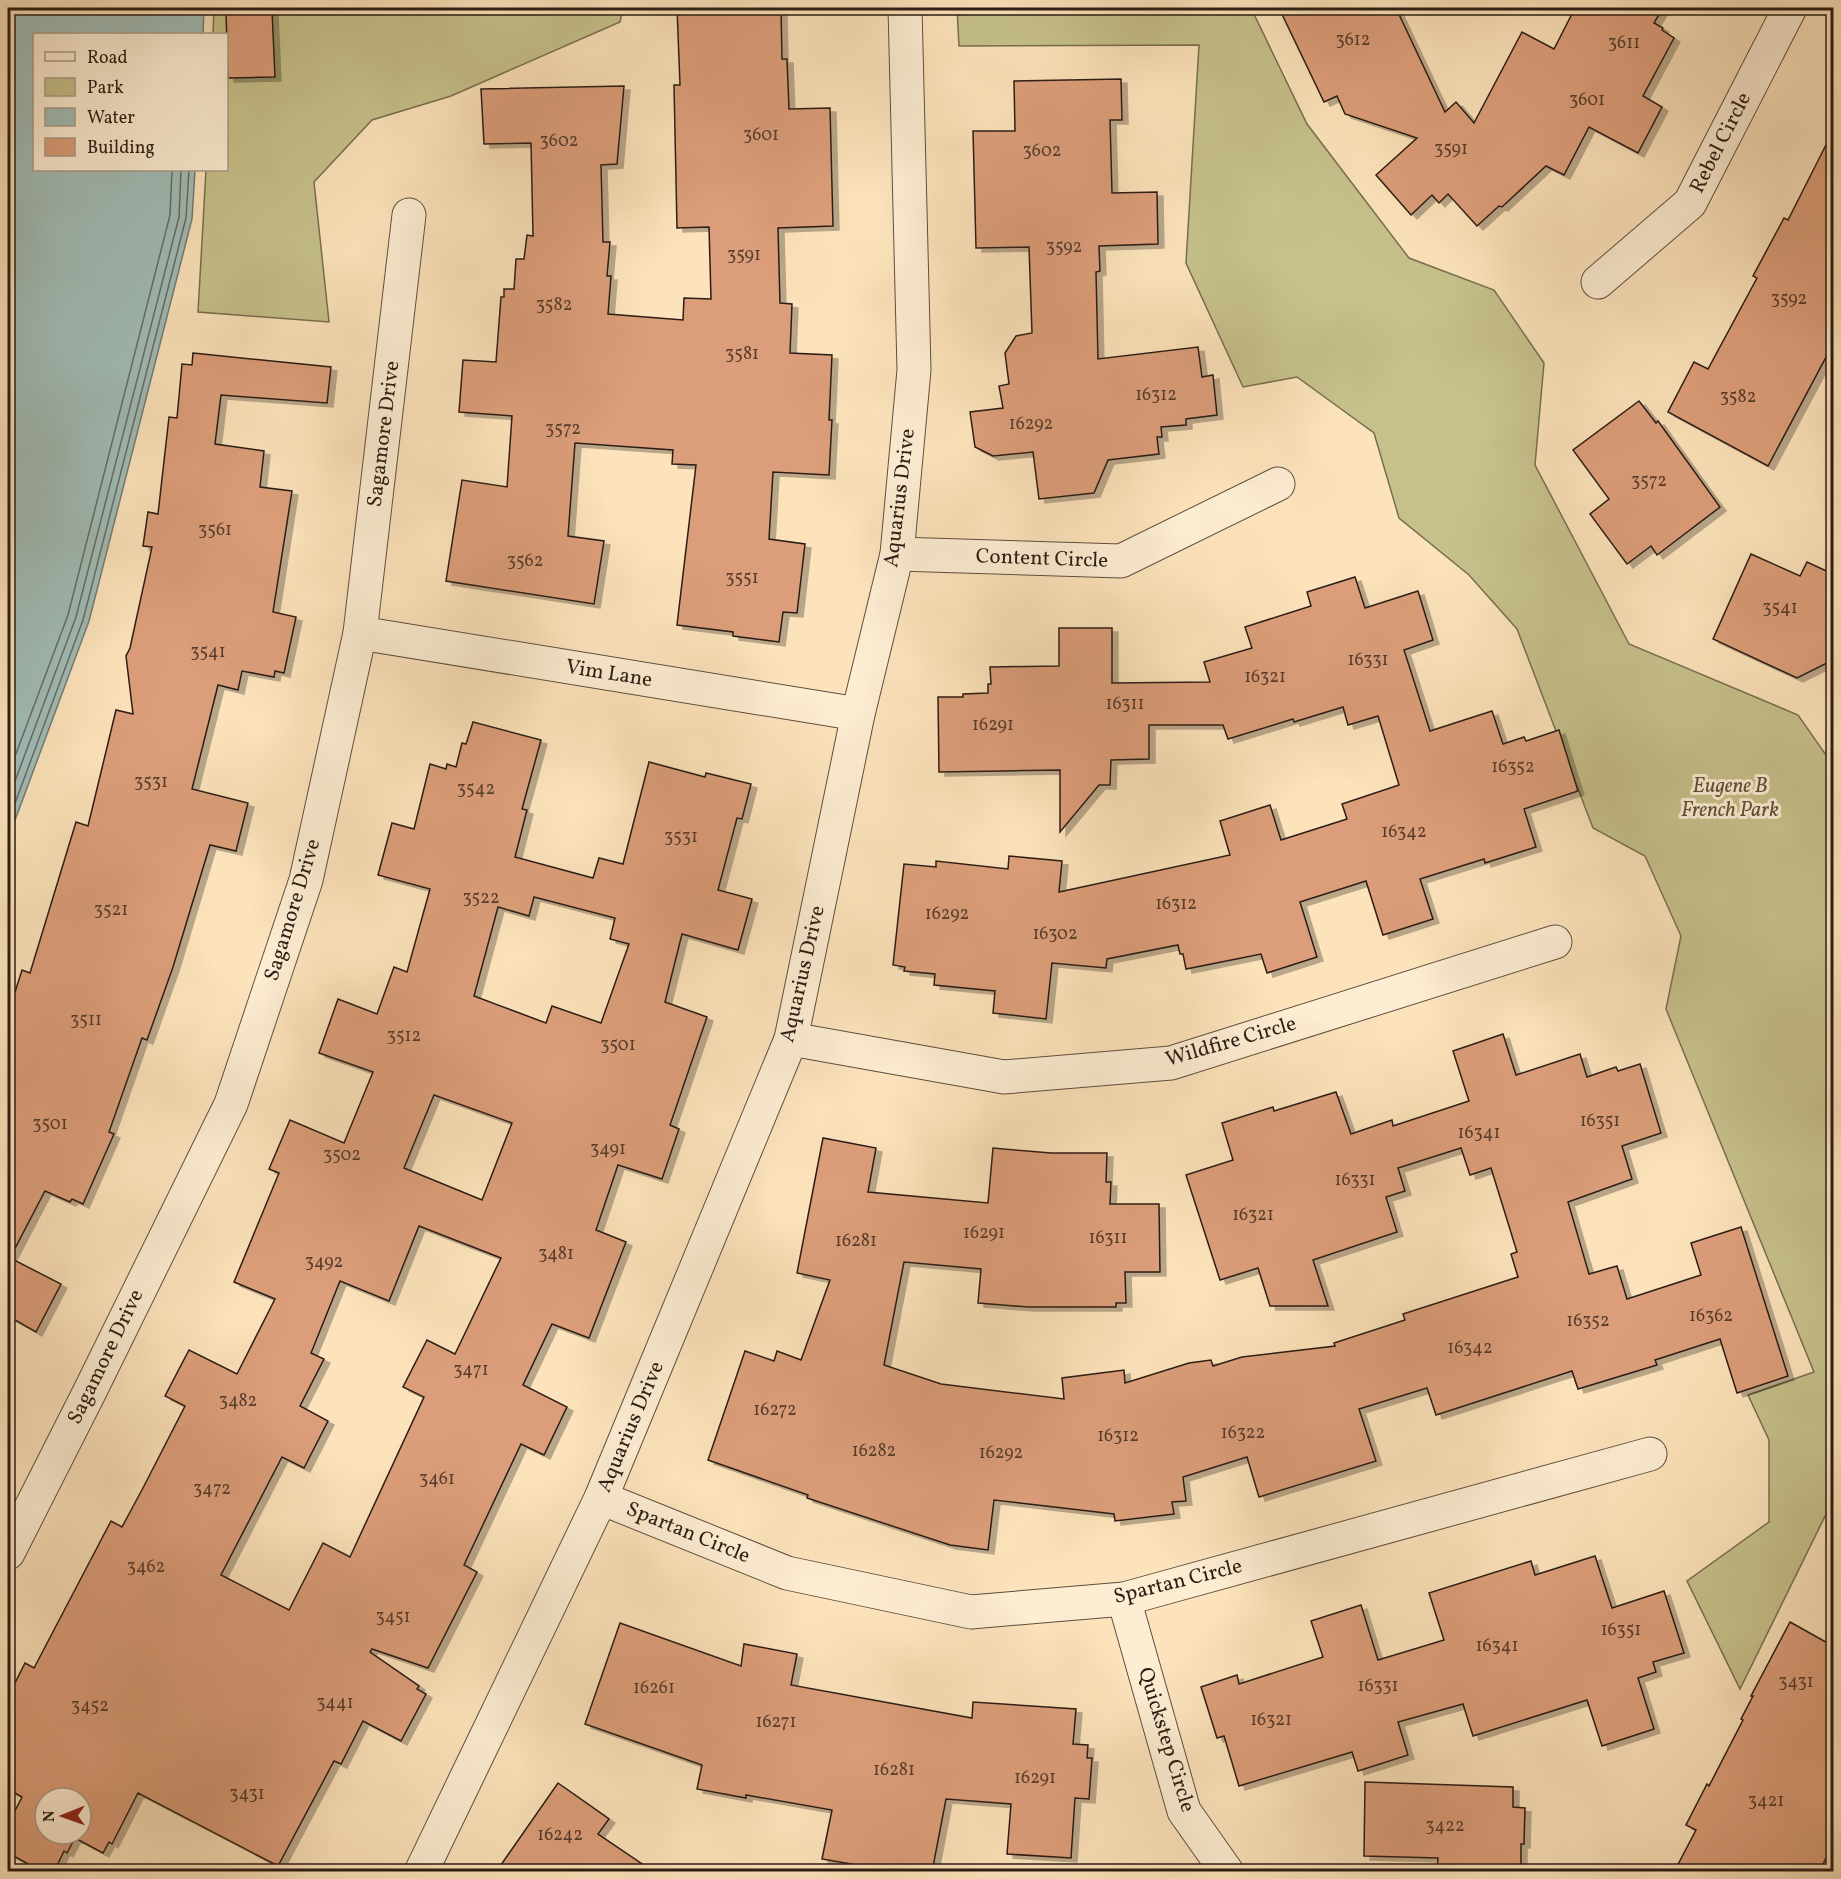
<svg xmlns="http://www.w3.org/2000/svg" width="1841" height="1879" viewBox="0 0 1841 1879" font-family="Vollkorn,serif">
  <defs>
    <filter id="shadow"><feDropShadow dx="6" dy="4" stdDeviation="0" flood-color="#0004"/></filter>
  </defs>
  <rect width="100%" height="100%" fill="#fce3bb"/>
  <filter id="stains"><feTurbulence type="fractalNoise" baseFrequency=".00333" numOctaves="4"/><feColorMatrix values="0 0 0 0 .2 0 0 0 0 .09 0 0 0 0 .02 0 0 0 .5 -.17"/></filter>
  <radialGradient id="worn" r=".72"><stop offset=".6" stop-color="#630" stop-opacity="0"/><stop offset="1" stop-color="#630" stop-opacity=".3"/></radialGradient>
  <g fill="#c6c18b" stroke="#786f50" stroke-width="1.5">
    <polygon points="214,8 623,8 620,22 451,96 372,120 314,182 329,322 198,312 206,170 226,170 226,34 213,34"/>
    <polygon points="957,8 1251,8 1307,124 1409,258 1494,290 1544,363 1535,465 1629,644 1798,715 1833,765 1833,1500 1740,1689 1687,1581 1769,1522 1769,1440 1748,1395 1814,1372 1666,1009 1681,936 1645,856 1593,828 1517,629 1469,575 1399,518 1374,433 1297,377 1243,387 1186,263 1199,45 959,46"/>
  </g>
  <polygon fill="#a1bdb8" stroke="#727d76" stroke-width="1.5" points="8,8 204,8 203,34 34,34 34,170 195,170 192,219 89,621 8,839"/>
  <g fill="none" stroke-linecap="round" stroke-linejoin="round">
    <g stroke="#666d66" stroke-width="1.5">
      <polyline points="8,775 68,615 170,215 172,170"/>
      <polyline points="8,800 76,617 179,217 181,170"/>
      <polyline points="8,822 83,620 186,218 189,170"/>
    </g>
  </g>
  <g fill="#dc9e7a" stroke="#2b1d14" stroke-width="1.5" fill-rule="evenodd" filter="url(#shadow)">
    <polygon points="677,8 781,8 782,59 787,59 789,109 830,108 833,226 778,228 780,303 792,304 790,353 832,355 829,420 832,420 829,475 773,472 769,539 805,544 797,613 783,612 779,642 733,636 733,632 677,625 696,465 672,464 673,450 575,443 568,536 604,541 594,604 446,581 462,480 507,487 512,416 459,412 463,360 496,362 501,297 504,297 504,289 514,289 516,259 524,259 527,235 533,236 531,143 484,144 481,89 624,86 617,164 601,165 603,242 610,242 607,276 611,276 608,314 683,320 684,298 711,299 709,227 677,228 674,85 680,85"/>
    <polygon points="1279,8 1396,8 1445,112 1456,102 1474,123 1522,32 1554,49 1575,8 1663,8 1654,23 1663,28 1662,30 1674,38 1643,96 1662,107 1638,153 1589,127 1564,175 1546,166 1502,207 1499,206 1477,226 1448,194 1439,203 1432,195 1411,215 1376,175 1417,138 1345,114 1337,96 1324,102"/>
    <polygon points="272,11 275,77 228,78 226,12"/>
    <polygon points="1121,79 1122,120 1110,120 1112,193 1157,192 1158,244 1099,246 1100,271 1096,272 1098,359 1198,347 1202,377 1213,375 1217,415 1186,419 1186,425 1161,427 1162,437 1157,437 1159,454 1108,460 1094,493 1039,499 1033,452 993,456 975,447 970,412 1003,408 999,386 1009,384 1005,353 1016,336 1032,333 1029,247 976,248 973,131 1015,131 1014,81"/>
    <polygon points="1833,131 1833,344 1768,466 1668,412 1694,362 1708,369 1757,278 1753,276 1784,218 1788,220"/>
    <polygon points="193,353 331,367 327,403 221,395 215,444 264,451 260,487 292,491 273,612 296,617 284,673 275,671 274,677 242,671 238,690 218,685 192,789 248,803 236,851 210,845 173,967 147,1040 142,1038 109,1132 114,1134 83,1204 72,1199 70,1202 45,1191 10,1258 61,1284 36,1332 8,1316 8,1014 22,970 30,973 76,822 88,826 116,710 133,714 126,656 130,648 152,547 143,546 148,512 158,514 169,417 177,418 182,364 192,365"/>
    <polygon points="1639,401 1656,423 1658,421 1720,507 1657,555 1651,546 1627,564 1590,514 1609,499 1573,450"/>
    <polygon points="1751,554 1800,576 1807,562 1833,574 1833,660 1797,678 1713,639"/>
    <polygon points="1355,577 1365,608 1418,591 1433,640 1404,650 1430,731 1492,711 1503,744 1524,737 1526,741 1559,730 1578,791 1524,809 1536,847 1485,863 1484,859 1420,879 1433,919 1383,935 1366,881 1300,902 1317,957 1267,973 1261,954 1186,969 1183,954 1180,954 1178,945 1107,959 1106,968 1052,963 1046,1019 993,1013 995,991 934,985 935,974 904,971 905,967 893,965 904,864 936,867 936,861 1008,869 1009,856 1062,861 1059,892 1230,855 1220,821 1270,805 1281,840 1347,819 1342,804 1399,785 1378,716 1348,725 1343,707 1294,722 1293,719 1228,739 1223,725 1149,725 1149,759 1111,760 1110,785 1099,785 1060,832 1060,770 939,772 938,697 963,697 963,694 988,693 988,684 991,684 990,667 1059,666 1059,628 1112,628 1112,683 1210,682 1204,662 1252,648 1245,627 1311,606 1307,592"/>
    <path d="M473,722L541,740L522,809L527,810L515,857L593,878L599,858L623,864L649,762L705,777L706,773L751,784L742,819L737,818L718,890L752,899L738,950L682,934L665,1002L707,1017L670,1125L679,1129L662,1179L618,1165L596,1230L626,1242L589,1338L552,1324L523,1385L567,1407L544,1455L521,1444L464,1565L477,1572L428,1668L372,1649L370,1652L419,1686L417,1689L426,1694L401,1741L363,1721L341,1764L334,1761L278,1866L138,1793L112,1844L109,1842L103,1853L75,1838L67,1853L64,1851L54,1872H43L8,1853V1824L22,1797L8,1789V1697L25,1663L34,1668L111,1521L122,1527L144,1486L185,1406L165,1396L189,1350L237,1374L275,1299L234,1282L279,1173L269,1169L290,1120L344,1143L373,1072L319,1053L338,999L377,1014L394,967L407,972L430,889L378,875L392,823L414,829L430,764L446,769L447,764L456,767L462,743L466,744ZM534,897L615,918L610,939L629,944L601,1023L552,1006L546,1023L474,996L498,907L529,916ZM434,1095L512,1123L482,1200L404,1168ZM419,1226L501,1258L455,1354L427,1340L403,1387L424,1397L350,1557L323,1543L289,1610L221,1575L282,1457L304,1468L328,1421L300,1406L324,1359L311,1353L340,1281L389,1301ZM45,1798H81V1834H45Z"/>
    <polygon points="1503,1034 1516,1075 1580,1054 1587,1077 1616,1067 1618,1071 1640,1064 1661,1133 1622,1146 1632,1179 1568,1202 1589,1274 1617,1266 1627,1299 1701,1275 1691,1243 1741,1227 1788,1376 1737,1393 1720,1339 1655,1360 1657,1365 1578,1389 1572,1371 1436,1415 1427,1388 1359,1409 1376,1461 1259,1497 1247,1457 1183,1477 1186,1501 1172,1502 1174,1514 1115,1521 1114,1514 994,1500 988,1550 950,1545 807,1498 808,1495 708,1460 745,1351 774,1361 777,1351 801,1360 830,1280 797,1273 823,1138 876,1148 868,1192 988,1203 993,1148 1051,1153 1107,1153 1106,1182 1111,1182 1110,1204 1159,1204 1160,1272 1125,1272 1126,1303 1116,1303 1116,1307 1029,1307 978,1303 981,1269 904,1262 884,1365 941,1384 1064,1399 1062,1378 1124,1370 1125,1383 1189,1363 1211,1360 1213,1366 1242,1357 1335,1346 1334,1343 1405,1320 1403,1314 1518,1277 1511,1254 1517,1252 1491,1168 1470,1175 1461,1148 1398,1168 1405,1191 1386,1197 1397,1232 1313,1260 1328,1306 1270,1306 1258,1268 1220,1280 1186,1175 1233,1160 1222,1123 1273,1107 1274,1111 1336,1092 1351,1134 1392,1120 1393,1126 1469,1101 1453,1051"/>
    <polygon points="1595,1556 1612,1608 1664,1591 1684,1653 1653,1662 1656,1672 1638,1678 1654,1729 1602,1746 1587,1700 1473,1736 1463,1704 1398,1722 1408,1755 1358,1771 1352,1752 1239,1786 1224,1736 1217,1738 1201,1687 1237,1675 1239,1684 1323,1657 1311,1621 1361,1605 1378,1660 1444,1640 1429,1593 1531,1561 1535,1575"/>
    <polygon points="1790,1622 1833,1646 1833,1844 1819,1872 1674,1872 1696,1830 1686,1825 1707,1784 1709,1786 1743,1720 1741,1719 1753,1696 1751,1696"/>
    <polygon points="620,1623 741,1666 744,1644 797,1654 791,1685 972,1718 973,1702 1076,1709 1073,1744 1088,1745 1087,1758 1092,1758 1089,1799 1075,1798 1071,1858 1007,1854 1011,1804 946,1799 932,1872 868,1872 868,1867 822,1859 832,1810 746,1795 746,1798 697,1789 702,1765 585,1724"/>
    <polygon points="1365,1782 1513,1787 1513,1807 1525,1808 1524,1844 1521,1844 1521,1872 1437,1872 1438,1858 1364,1856"/>
    <polygon points="558,1783 609,1819 598,1834 654,1872 496,1872"/>
  </g>
  <g fill="none" stroke-linecap="round" stroke-linejoin="round">
    <defs>
      <g id="minor">
        <polyline points="1598,282 1690,203 1790,8"/>
        <polyline points="897,554 1121,561 1278,484"/>
        <polyline points="360,633 858,714"/>
        <polyline points="791,1039 1004,1077 1171,1063 1555,942"/>
        <polyline points="601,1498 787,1573 971,1612 1124,1599 1650,1454"/>
        <polyline points="8,1553 90,1391 231,1104 306,880 360,633 409,215"/>
        <polyline points="1124,1599 1184,1811 1227,1872"/>
        <polyline points="421,1872 601,1498 791,1039 858,714 897,554 914,370 905,8"/>
      </g>
    </defs>
    <use href="#minor" stroke="#5f4e3e" stroke-width="35"/>
    <use href="#minor" stroke="#fdedd3" stroke-width="33"/>
  </g>
  <g text-anchor="middle" dominant-baseline="central" stroke-width="6" stroke-linejoin="round" paint-order="stroke">
    <g font-size="18" fill="#573d2e">
      <text x="1353" y="40">3612</text>
      <text x="1624" y="43">3611</text>
      <text x="1587" y="100">3601</text>
      <text x="761" y="135">3601</text>
      <text x="559" y="141">3602</text>
      <text x="1451" y="149">3591</text>
      <text x="1042" y="151">3602</text>
      <text x="1064" y="247">3592</text>
      <text x="744" y="255">3591</text>
      <text x="1789" y="299">3592</text>
      <text x="554" y="305">3582</text>
      <text x="742" y="354">3581</text>
      <text x="1156" y="395">16312</text>
      <text x="1738" y="397">3582</text>
      <text x="1031" y="424">16292</text>
      <text x="563" y="429">3572</text>
      <text x="1649" y="481">3572</text>
      <text x="215" y="530">3561</text>
      <text x="525" y="561">3562</text>
      <text x="742" y="578">3551</text>
      <text x="1780" y="608">3541</text>
      <text x="208" y="652">3541</text>
      <text x="1368" y="660">16331</text>
      <text x="1265" y="677">16321</text>
      <text x="1125" y="704">16311</text>
      <text x="993" y="725">16291</text>
      <text x="1513" y="767">16352</text>
      <text x="151" y="782">3531</text>
      <text x="476" y="789">3542</text>
      <text x="1404" y="832">16342</text>
      <text x="681" y="837">3531</text>
      <text x="481" y="898">3522</text>
      <text x="1176" y="904">16312</text>
      <text x="111" y="910">3521</text>
      <text x="947" y="914">16292</text>
      <text x="1055" y="934">16302</text>
      <text x="86" y="1020">3511</text>
      <text x="404" y="1036">3512</text>
      <text x="618" y="1045">3501</text>
      <text x="1600" y="1121">16351</text>
      <text x="50" y="1124">3501</text>
      <text x="1479" y="1133">16341</text>
      <text x="608" y="1149">3491</text>
      <text x="342" y="1155">3502</text>
      <text x="1355" y="1180">16331</text>
      <text x="1253" y="1215">16321</text>
      <text x="984" y="1233">16291</text>
      <text x="1108" y="1238">16311</text>
      <text x="856" y="1241">16281</text>
      <text x="556" y="1254">3481</text>
      <text x="324" y="1262">3492</text>
      <text x="1711" y="1316">16362</text>
      <text x="1588" y="1321">16352</text>
      <text x="1470" y="1348">16342</text>
      <text x="471" y="1370">3471</text>
      <text x="238" y="1401">3482</text>
      <text x="775" y="1410">16272</text>
      <text x="1243" y="1433">16322</text>
      <text x="1118" y="1436">16312</text>
      <text x="874" y="1451">16282</text>
      <text x="1001" y="1453">16292</text>
      <text x="437" y="1479">3461</text>
      <text x="212" y="1489">3472</text>
      <text x="146" y="1567">3462</text>
      <text x="393" y="1617">3451</text>
      <text x="1621" y="1630">16351</text>
      <text x="1497" y="1646">16341</text>
      <text x="1796" y="1682">3431</text>
      <text x="1378" y="1686">16331</text>
      <text x="654" y="1688">16261</text>
      <text x="335" y="1703">3441</text>
      <text x="90" y="1706">3452</text>
      <text x="1271" y="1720">16321</text>
      <text x="776" y="1722">16271</text>
      <text x="894" y="1770">16281</text>
      <text x="1035" y="1778">16291</text>
      <text x="247" y="1794">3431</text>
      <text x="1766" y="1801">3421</text>
      <text x="1445" y="1826">3422</text>
      <text x="560" y="1835">16242</text>
    </g>
    <g font-size="21" fill="#2b1d14" stroke="#fdedd3">
      <text transform="translate(1721 143) rotate(-63)">Rebel Circle</text>
      <text transform="translate(384 434) rotate(-83)">Sagamore Drive</text>
      <text transform="translate(900 498) rotate(-83)">Aquarius Drive</text>
      <text transform="translate(1042 559) rotate(2)">Content Circle</text>
      <text transform="translate(609 674) rotate(9)">Vim Lane</text>
      <text transform="translate(293 910) rotate(-73)">Sagamore Drive</text>
      <text transform="translate(803 974) rotate(-77)">Aquarius Drive</text>
      <text transform="translate(1231 1042) rotate(-16)">Wildfire Circle</text>
      <text transform="translate(106 1357) rotate(-64)">Sagamore Drive</text>
      <text transform="translate(631 1427) rotate(-67)">Aquarius Drive</text>
      <text transform="translate(688 1533) rotate(22)">Spartan Circle</text>
      <text transform="translate(1178 1582) rotate(-14)">Spartan Circle</text>
      <text transform="translate(1166 1740) rotate(73)">Quickstep Circle</text>
    </g>
    <g font-size="21" font-style="italic" fill="#5a4e38" stroke="#fdedd3">
      <text x="1730" y="786">Eugene B<tspan x="1730" dy="24">French Park</tspan></text>
    </g>
  </g>
  <rect width="1841" height="1879" fill="none" stroke="#fce3bb" stroke-width="30"/>
  <rect x="9" y="9" width="1823" height="1861" fill="none" stroke="#2b1d14" stroke-width="3"/>
  <rect x="15" y="15" width="1811" height="1849" fill="none" stroke="#2b1d14" stroke-width="1.5"/>
  <rect x="33" y="33" width="195" height="138" fill="#fdedd3" stroke="#a99a87" stroke-width="1.5"/>
  <rect x="45" y="52" width="30" height="9" fill="#fdedd3" stroke="#a99a87" stroke-width="1.5"/>
  <text x="87" y="63" font-size="18" fill="#2b1d14">Road</text>
  <rect x="45" y="78" width="30" height="18" fill="#c6c18b" stroke="#a99a87" stroke-width="1.5"/>
  <text x="87" y="93" font-size="18" fill="#2b1d14">Park</text>
  <rect x="45" y="108" width="30" height="18" fill="#a1bdb8" stroke="#a99a87" stroke-width="1.5"/>
  <text x="87" y="123" font-size="18" fill="#2b1d14">Water</text>
  <rect x="45" y="138" width="30" height="18" fill="#dc9e7a" stroke="#a99a87" stroke-width="1.5"/>
  <text x="87" y="153" font-size="18" fill="#2b1d14">Building</text>
  <g transform="translate(63 1816) rotate(269)"><circle r="28" fill="#fdedd3" stroke="#a99a87" stroke-width="1.5"/>
  <path d="M0-4.5L10 22L0 15L-10 22Z" fill="#8f2418"/>
  <text y="-9" font-size="16" font-weight="bold" text-anchor="middle" fill="#2b1d14">N</text>
  </g>
  <rect width="100%" height="100%" filter="url(#stains)"/>
  <rect width="100%" height="100%" fill="url(#worn)"/>
</svg>
